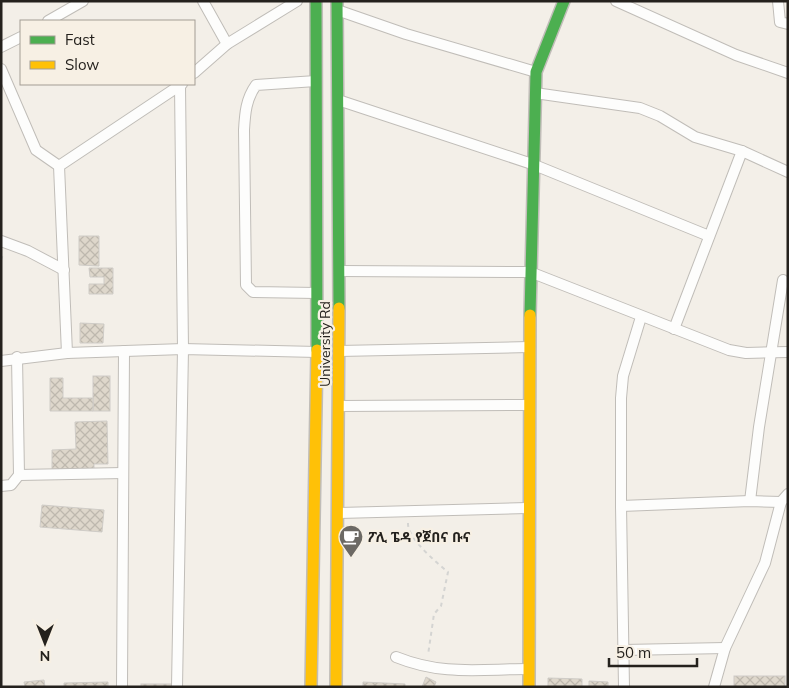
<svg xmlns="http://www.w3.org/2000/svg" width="789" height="688" viewBox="0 0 789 688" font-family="Mulish,'Noto Sans Ethiopic',sans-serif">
  <defs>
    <pattern id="building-cross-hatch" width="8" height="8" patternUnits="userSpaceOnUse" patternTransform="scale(1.25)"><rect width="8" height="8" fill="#ded7cb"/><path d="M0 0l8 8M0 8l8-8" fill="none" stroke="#beb8ae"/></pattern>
  </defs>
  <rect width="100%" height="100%" fill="#f3efe8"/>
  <g fill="url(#building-cross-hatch)" stroke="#cfccc7">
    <polygon points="79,236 99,236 99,266 79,265"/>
    <polygon points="89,268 113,268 113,294 89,294 89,284 104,284 104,277 90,277"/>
    <polygon points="80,323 104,324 103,343 80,343"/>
    <rect x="93" y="376" width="17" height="35"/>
    <polygon points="50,378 63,378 63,398 93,398 93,411 50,411"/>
    <polygon points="107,421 108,464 94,464 94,476 52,477 52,450 76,449 75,422"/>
    <polygon points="42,505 104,510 102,532 40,527"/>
    <rect x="734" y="676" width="51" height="11"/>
    <polygon points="426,677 436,682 434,687 422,687"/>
    <polygon points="548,678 582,679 582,687 548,687"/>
    <polygon points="44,680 45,687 25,687 24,682"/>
    <polygon points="589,681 608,682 608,687 589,687"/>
    <polygon points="108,682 108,687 64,687 64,683"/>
    <polygon points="363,682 405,684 405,687 363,687"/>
    <rect x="141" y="684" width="32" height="3"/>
  </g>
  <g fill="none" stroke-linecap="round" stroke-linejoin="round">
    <defs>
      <g id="street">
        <polyline points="203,1 227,44"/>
        <polyline points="616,1 736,55 788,73"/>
        <polyline points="778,1 780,22 788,24"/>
        <polyline points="337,10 406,34 536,72"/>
        <polyline points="48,21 83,1"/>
        <polyline points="1,47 21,37"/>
        <polyline points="1,69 36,150 59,166"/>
        <polyline points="194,73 227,44 297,1"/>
        <path d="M316,81L256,85C246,99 245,113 244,130L246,285L253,292L316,293"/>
        <polyline points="535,93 640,108 660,116 695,137 742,151 788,172"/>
        <polyline points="338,100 532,164 709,236"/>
        <polyline points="1,241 28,251 64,270"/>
        <polyline points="340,271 530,272 729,350 746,353 788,352"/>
        <polyline points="674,329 742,151"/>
        <polyline points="339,351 529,347"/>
        <polyline points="67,353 59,166 182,84"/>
        <polyline points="17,357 19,475"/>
        <polyline points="1,361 67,353 183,349 317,352"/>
        <polyline points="340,406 528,405"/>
        <polyline points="1,486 11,485 19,475 123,473"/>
        <polyline points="750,501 759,427 783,280"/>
        <polyline points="621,506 750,501 781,502"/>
        <polyline points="339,513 527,508"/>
        <polyline points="624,650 725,648"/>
        <path d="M396,657C443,676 480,669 529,669"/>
        <polyline points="122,687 124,351"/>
        <polyline points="177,687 183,349 180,86"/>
        <polyline points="624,687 621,506 621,398 623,376 641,317"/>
        <polyline points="714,687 725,648 765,563 781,502 788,494"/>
      </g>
      <g id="fast">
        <polyline points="316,1 317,350"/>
        <polyline points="337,1 339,308"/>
        <polyline points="530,315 536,72 564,1"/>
      </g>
      <g id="slow">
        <polyline points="311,687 317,350"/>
        <polyline points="336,687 339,308"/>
        <polyline points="529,687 530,315"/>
      </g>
    </defs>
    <use href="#street" stroke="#c0bdb8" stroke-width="12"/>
    <use href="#fast" stroke="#c0bdb8" stroke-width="14"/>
    <use href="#slow" stroke="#c0bdb8" stroke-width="14"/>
    <g stroke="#d4d4d2" stroke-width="2" stroke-dasharray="4 4" stroke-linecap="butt">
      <polyline points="1,260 3,254"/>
      <path d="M408,523C407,538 437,563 448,572L441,606L434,614L428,655"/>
    </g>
    <use href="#street" stroke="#fdfdfc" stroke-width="10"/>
    <use href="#fast" stroke="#4caf50" stroke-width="11"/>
    <use href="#slow" stroke="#ffc107" stroke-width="11"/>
  </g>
  <defs>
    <symbol id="cafe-pin" viewBox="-11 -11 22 30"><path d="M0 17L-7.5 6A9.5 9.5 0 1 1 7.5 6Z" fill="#6c6964" stroke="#f7f0e4"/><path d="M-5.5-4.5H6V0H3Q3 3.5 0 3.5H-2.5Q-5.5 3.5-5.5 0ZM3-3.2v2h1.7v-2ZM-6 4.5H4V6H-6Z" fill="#fff"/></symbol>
  </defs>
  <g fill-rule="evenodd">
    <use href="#cafe-pin" x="337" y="523" width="28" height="38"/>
  </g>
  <g text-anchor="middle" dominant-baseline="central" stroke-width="4.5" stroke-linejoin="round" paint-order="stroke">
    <g font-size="14" fill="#24211d" stroke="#f7f0e4">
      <text transform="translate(325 344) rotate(-90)">University Rd</text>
    </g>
    <g font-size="14" font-weight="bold" fill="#24211d" stroke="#f7f0e4" text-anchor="start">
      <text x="368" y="537">ፖሊ ፔዳ የጀበና ቡና</text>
    </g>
  </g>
  <rect width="789" height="688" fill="none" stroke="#24211d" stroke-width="5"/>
  <rect x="20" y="20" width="175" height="65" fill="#f7f0e4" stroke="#a39d94"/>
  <rect x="30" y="36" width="25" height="8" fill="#4caf50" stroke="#a39d94"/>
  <text x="65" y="45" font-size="15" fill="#24211d">Fast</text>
  <rect x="30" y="61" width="25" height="8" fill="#ffc107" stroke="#a39d94"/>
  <text x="65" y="70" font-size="15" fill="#24211d">Slow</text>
  <g transform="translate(45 643) rotate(180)" stroke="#f7f0e4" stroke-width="4" paint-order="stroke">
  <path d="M0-4L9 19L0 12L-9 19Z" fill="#24211d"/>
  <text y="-8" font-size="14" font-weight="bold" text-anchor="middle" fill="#24211d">N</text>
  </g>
  <path d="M609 658v8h88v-8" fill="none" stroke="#24211d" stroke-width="2.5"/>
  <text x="616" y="658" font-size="15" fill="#24211d" stroke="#f7f0e4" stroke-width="4" paint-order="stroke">50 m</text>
</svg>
